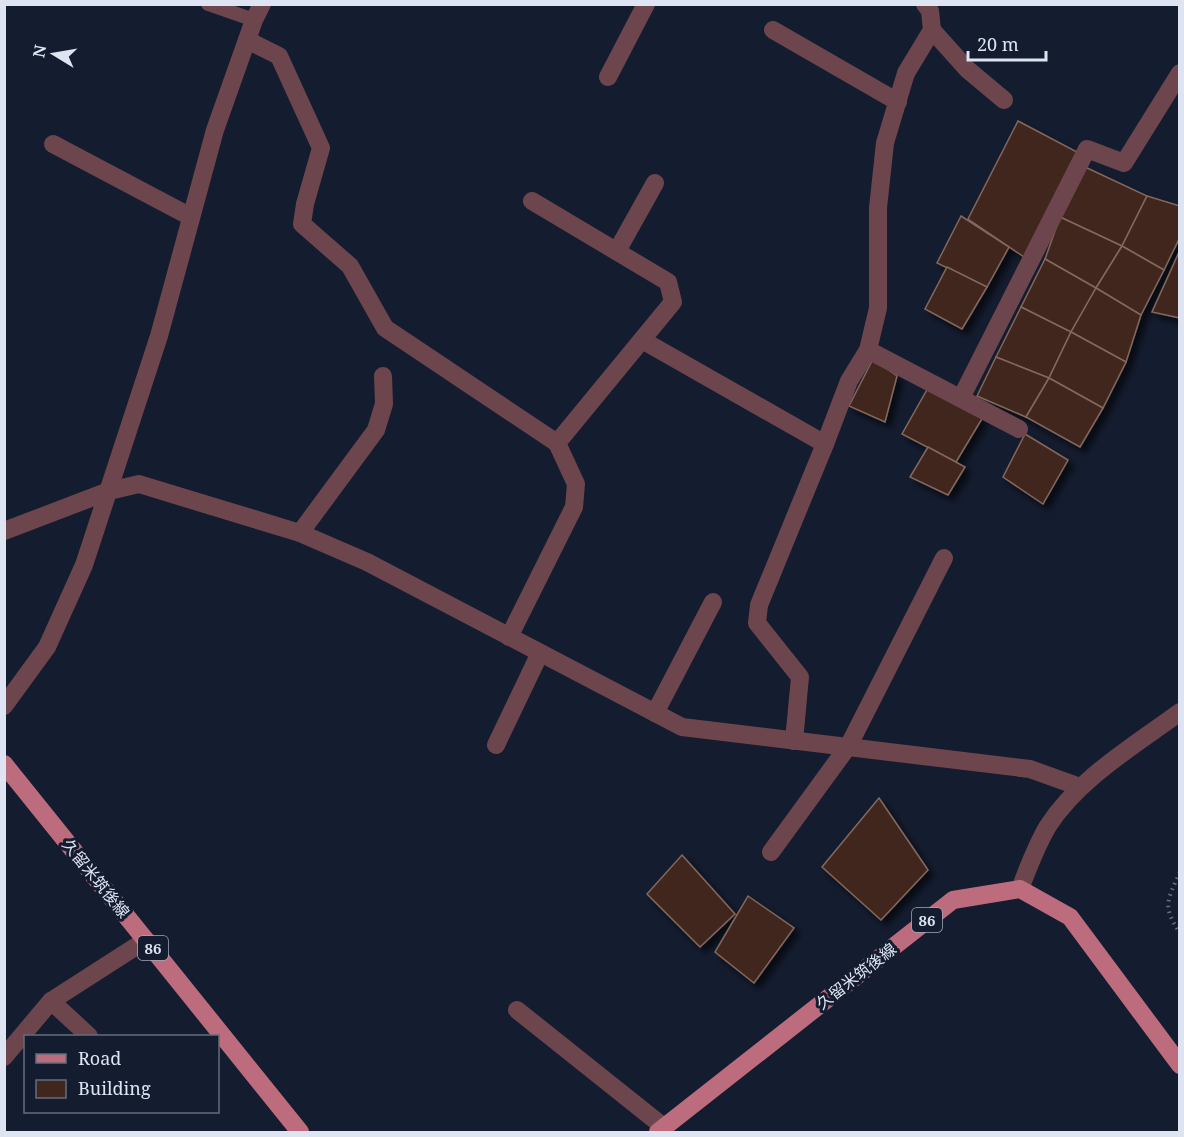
<svg xmlns="http://www.w3.org/2000/svg" width="1184" height="1137" viewBox="0 0 1184 1137" font-family="'Noto Serif','Noto Sans JP',serif">
  <defs>
    <filter id="shadow"><feDropShadow dx="5.5" dy="5.5" stdDeviation="3" flood-color="#0009"/></filter>
  </defs>
  <rect width="100%" height="100%" fill="#141c2f"/>
  <g fill="#3f271e" stroke="#83675d" stroke-width="1.5" filter="url(#shadow)">
    <polygon points="1018,121 1077,152 1024,257 968,219"/>
    <polygon points="1085,167 1147,196 1122,246 1060,217"/>
    <polygon points="1147,196 1180,206 1180,237 1164,270 1122,246"/>
    <polygon points="961,216 1009,247 987,287 937,263"/>
    <polygon points="1060,217 1122,246 1096,288 1045,259"/>
    <polygon points="1122,246 1164,270 1141,315 1096,288"/>
    <polygon points="1180,250 1180,318 1152,312"/>
    <polygon points="1045,259 1096,288 1071,332 1021,307"/>
    <polygon points="947,267 987,287 962,329 925,309"/>
    <polygon points="1096,288 1141,315 1126,362 1071,332"/>
    <polygon points="1021,307 1071,332 1049,378 996,357"/>
    <polygon points="1071,332 1126,362 1103,408 1049,378"/>
    <polygon points="996,357 1049,378 1026,417 977,396"/>
    <polygon points="873,359 897,376 885,422 849,406"/>
    <polygon points="1049,378 1103,408 1080,447 1026,417"/>
    <polygon points="928,388 983,417 956,462 902,434"/>
    <polygon points="1025,434 1068,460 1043,504 1003,477"/>
    <polygon points="928,447 965,467 948,495 910,477"/>
    <polygon points="879,798 928,870 881,920 822,867"/>
    <polygon points="682,855 735,914 700,947 647,894"/>
    <polygon points="748,896 794,928 754,983 715,952"/>
  </g>
  <g fill="none" stroke-linecap="round" stroke-linejoin="round">
    <path stroke="#686f7f" stroke-width="4" stroke-dasharray="1.5 4.5" stroke-linecap="butt" d="M1180,872C1167,901 1162,906 1180,933"/>
    <polyline stroke="#6d454d" stroke-width="14" points="208,4 254,20"/>
    <g stroke="#6d454d" stroke-width="18">
      <polyline points="773,30 898,102"/>
      <polyline points="932,30 967,69 1004,100"/>
      <polyline points="247,40 279,56 321,148 305,204 302,224 350,266 385,328 557,443"/>
      <polyline points="608,77 646,4"/>
      <polyline points="53,144 191,217"/>
      <polyline points="617,251 655,183"/>
      <polyline points="642,340 825,444 849,381 868,350 878,308 878,208 885,143 906,73 932,30 930,11 925,4"/>
      <polyline points="868,350 1019,429"/>
      <polyline points="961,398 1087,149 1124,163 1180,73"/>
      <polyline points="4,531 109,491 139,484 300,533 367,562 682,727 1030,769 1080,787"/>
      <polyline points="300,533 376,430 384,404 383,376"/>
      <polyline points="509,637 574,507 576,484 557,443 673,302 668,282 532,201"/>
      <polyline points="4,706 47,647 84,565 159,336 215,130 254,20 262,4"/>
      <polyline points="655,713 713,602"/>
      <polyline points="794,741 800,677 757,623 759,605 825,444"/>
      <polyline points="496,745 540,653"/>
      <polyline points="771,852 849,745 944,558"/>
      <polyline points="51,1001 89,1036"/>
      <polyline points="517,1010 665,1128"/>
      <polyline points="4,1057 51,1001 146,940"/>
    </g>
    <path stroke="#6d454d" stroke-width="18" d="M1020,889C1028,868 1036,846 1048,826C1078,779 1135,745 1180,712"/>
    <g stroke="#bd6c7d" stroke-width="18">
      <polyline points="4,764 300,1132"/>
      <polyline points="658,1132 953,900 1020,889 1070,917 1180,1065"/>
    </g>
  </g>
  <g text-anchor="middle" dominant-baseline="central" stroke-width="6" stroke-linejoin="round" paint-order="stroke">
    <g fill="#141c2f" stroke="#a1a8b7" stroke-width="1.5">
      <rect x="912" y="908" width="30" height="24" rx="4.5"/>
      <rect x="138" y="936" width="30" height="24" rx="4.5"/>
    </g>
    <g font-size="15" font-weight="bold" fill="#dee4f1">
      <text x="927" y="920">86</text>
      <text x="153" y="948">86</text>
    </g>
    <g font-size="16" fill="#dee4f1" stroke="#141c2f">
      <text transform="translate(96 878) rotate(51)">久留米筑後線</text>
      <text transform="translate(856 976) rotate(-38)">久留米筑後線</text>
    </g>
  </g>
  <rect width="1184" height="1137" fill="none" stroke="#dee4f1" stroke-width="12"/>
  <rect x="24" y="1035" width="195" height="78" fill="#141c2f" stroke="#656c7d" stroke-width="1.5"/>
  <rect x="36" y="1054" width="30" height="9" fill="#bd6c7d" stroke="#656c7d" stroke-width="1.5"/>
  <text x="78" y="1065" font-size="18" fill="#dee4f1">Road</text>
  <rect x="36" y="1080" width="30" height="18" fill="#3f271e" stroke="#656c7d" stroke-width="1.5"/>
  <text x="78" y="1095" font-size="18" fill="#dee4f1">Building</text>
  <g transform="translate(54 54) rotate(281)" stroke="#141c2f" stroke-width="4.5" paint-order="stroke">
  <path d="M0-4.5L10 22L0 15L-10 22Z" fill="#dee4f1"/>
  <text y="-9" font-size="16" font-weight="bold" text-anchor="middle" fill="#dee4f1">N</text>
  </g>
  <path d="M968 51v9h78v-9" fill="none" stroke="#dee4f1" stroke-width="3"/>
  <text x="977" y="51" font-size="18" fill="#dee4f1" stroke="#141c2f" stroke-width="4.5" paint-order="stroke">20 m</text>
</svg>
